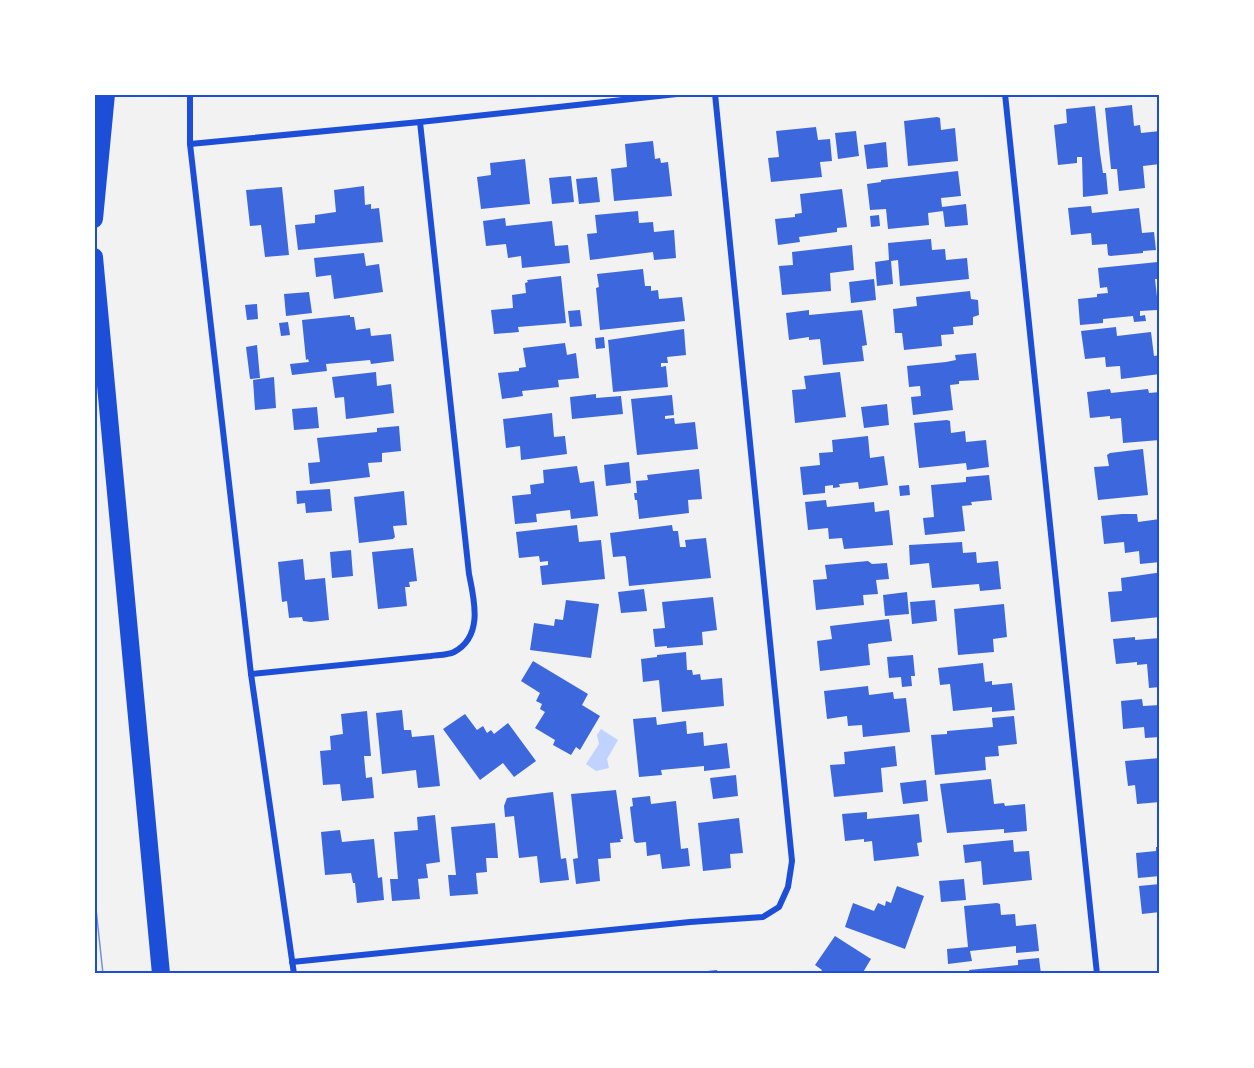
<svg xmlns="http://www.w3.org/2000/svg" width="1254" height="1068" viewBox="0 0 1254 1068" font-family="'Golos Text',sans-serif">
  <rect width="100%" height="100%" fill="#f2f2f2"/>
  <polygon fill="#bfd3fe" points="601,729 618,740 607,759 609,768 596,771 586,764 599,744 597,735"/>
  <g fill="#3d67dc">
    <polygon points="1132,105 1134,126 1140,125 1141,133 1160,131 1160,164 1143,166 1145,188 1119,191 1117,169 1111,169 1105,108"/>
    <polygon points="1095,106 1100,153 1103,173 1106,173 1108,194 1083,197 1082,157 1077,157 1077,163 1058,165 1054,125 1067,123 1066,109"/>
    <polygon points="937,117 940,118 941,130 955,128 958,161 908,166 904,121"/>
    <polygon points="816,127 818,140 830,139 832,161 820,162 822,177 771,182 768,158 779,157 776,131"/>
    <polygon points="856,131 859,156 838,159 835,133"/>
    <polygon points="653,141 655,159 660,158 661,163 668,162 672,196 614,201 611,169 627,167 625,144"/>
    <polygon points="886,142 888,167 867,169 864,145"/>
    <polygon points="525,159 530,204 481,209 477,177 491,175 490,163"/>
    <polygon points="958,171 961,196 941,198 942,207 966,204 968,225 945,227 943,211 928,213 929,225 888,229 886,209 870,210 867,184 881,182 881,180"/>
    <polygon points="571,176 574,202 552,204 549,178"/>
    <polygon points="597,177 600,202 579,204 576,179"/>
    <polygon points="364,186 365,205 371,204 371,209 379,208 383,242 298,250 295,225 315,223 315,215 336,212 334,190"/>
    <polygon points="282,187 289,255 265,257 261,225 250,226 246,190"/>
    <polygon points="842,189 847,227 837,228 837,232 799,237 800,242 778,245 775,219 795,217 795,214 802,213 800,194"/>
    <polygon points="1091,206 1092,213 1139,208 1142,233 1154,232 1156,250 1143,251 1143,253 1110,256 1108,255 1107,244 1092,245 1091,233 1071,235 1068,208"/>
    <polygon points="638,211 639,223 653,222 654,232 674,230 676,258 654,260 653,252 590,260 587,234 597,233 595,215"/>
    <polygon points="879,215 880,226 871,227 870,216"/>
    <polygon points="505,218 506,226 552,221 555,246 568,245 570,263 522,268 521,256 508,258 506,244 486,246 483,221"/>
    <polygon points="931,239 932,250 945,249 946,260 967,258 969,279 900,286 898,260 891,261 893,284 877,286 875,262 889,260 888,243"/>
    <polygon points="852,245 854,270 830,273 831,291 782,295 779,266 793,265 792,252"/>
    <polygon points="364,253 366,266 379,264 383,292 334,299 331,275 316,277 314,258"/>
    <polygon points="1158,262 1159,279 1155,279 1158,306 1160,305 1160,322 1158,322 1157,310 1140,311 1140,316 1145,315 1146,321 1134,322 1133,316 1103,319 1103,323 1080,325 1078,299 1097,297 1097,294 1108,293 1107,287 1100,288 1098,268"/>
    <polygon points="643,269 645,286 651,286 651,291 658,290 659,299 682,297 685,321 600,330 596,288 599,287 597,274"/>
    <polygon points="561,276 566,323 518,327 519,332 494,334 491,310 513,308 512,295 526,293 525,283 528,282 527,280"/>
    <polygon points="874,279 876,300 851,303 849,282"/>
    <polygon points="970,291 971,299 978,300 979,315 973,317 973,325 953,327 954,334 941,335 942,346 904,350 902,333 895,333 893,309 917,306 916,297"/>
    <polygon points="309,292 312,313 286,316 284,294"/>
    <polygon points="257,304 258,319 247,320 245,305"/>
    <polygon points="580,310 582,326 570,327 568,311"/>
    <polygon points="809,310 809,315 862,310 867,345 862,346 864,361 823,365 820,339 809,340 809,337 789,340 786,313"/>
    <polygon points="350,315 350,317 354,317 356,330 370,328 371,336 391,334 394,361 371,364 370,360 326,364 327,371 292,375 290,364 309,362 308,359 306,360 302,320"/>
    <polygon points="288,322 290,335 281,336 279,323"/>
    <polygon points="1116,327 1117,336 1151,332 1154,356 1160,355 1160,374 1121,379 1120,366 1106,367 1105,357 1085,359 1081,331"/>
    <polygon points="684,329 686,355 667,357 668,363 661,363 661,367 666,366 668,387 613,392 608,340"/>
    <polygon points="604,337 605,348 596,349 595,338"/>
    <polygon points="565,343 567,355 576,353 579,378 558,380 559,387 522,391 523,396 502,399 498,373 519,371 519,368 526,367 523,348"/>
    <polygon points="257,345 260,378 250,379 246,347"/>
    <polygon points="976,353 979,380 959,381 959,384 950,385 953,410 913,415 911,397 921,396 920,386 909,387 907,366 946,362 956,360 955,355"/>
    <polygon points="376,372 377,386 391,384 394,413 346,419 344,397 335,398 332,377"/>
    <polygon points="840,372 846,417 795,423 792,390 806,389 804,376"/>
    <polygon points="274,377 276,408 255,410 253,380"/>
    <polygon points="1110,389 1111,393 1148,389 1149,393 1160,392 1160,440 1123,443 1121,418 1110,419 1110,416 1090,418 1087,392"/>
    <polygon points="596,394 596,398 621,396 623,414 572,419 570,397"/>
    <polygon points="672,395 674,415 665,416 665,419 674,418 675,424 695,422 698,449 637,455 631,399"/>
    <polygon points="887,404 889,425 864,428 861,407"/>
    <polygon points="317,407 319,428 294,430 292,409"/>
    <polygon points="552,413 554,437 565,436 567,454 521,460 520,446 506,448 503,419"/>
    <polygon points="947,420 950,421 951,433 965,431 966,442 986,440 989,467 967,470 966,463 919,468 914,423"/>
    <polygon points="399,426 401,451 382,453 382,462 368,463 370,477 310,484 308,463 320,462 317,438 377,432 377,428"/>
    <polygon points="868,436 870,458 884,456 888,485 859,489 858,482 839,484 840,487 833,488 833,485 825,486 825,493 803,495 800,467 820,465 819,453 833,452 832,440"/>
    <polygon points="1143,449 1148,495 1098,500 1094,467 1109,466 1107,455 1110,453"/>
    <polygon points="629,462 631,483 606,486 604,465"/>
    <polygon points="577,466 580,483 594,481 598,516 571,519 570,510 536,514 537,522 515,524 512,496 531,494 530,485 544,483 543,470"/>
    <polygon points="699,469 702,499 688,500 689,513 639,519 637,500 635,500 634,493 637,493 636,481 648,480 647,475"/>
    <polygon points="989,475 992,500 971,502 972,505 962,506 965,531 925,535 923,518 934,517 931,485 966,482 966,477"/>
    <polygon points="909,485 910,495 900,496 899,486"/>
    <polygon points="330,489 332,511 306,513 305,503 297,504 296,491"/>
    <polygon points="404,491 407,525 393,526 395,537 393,539 359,543 354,497"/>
    <polygon points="826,500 827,507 874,502 875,512 889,510 893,545 844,549 842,538 829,539 828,528 808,530 805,502"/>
    <polygon points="1122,514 1137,514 1138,522 1160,519 1160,562 1140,564 1139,551 1125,553 1124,542 1104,544 1101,516"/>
    <polygon points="577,525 579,542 601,540 605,579 542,585 540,566 548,565 548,561 540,562 539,556 519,558 516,532"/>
    <polygon points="672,525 673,531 678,531 680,547 686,547 685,540 706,538 711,578 629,586 626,558 625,556 613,557 610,533"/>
    <polygon points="962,542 963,553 976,552 977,563 998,561 1001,589 980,591 979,584 932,588 929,563 910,565 909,545"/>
    <polygon points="413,548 417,581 409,582 410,587 405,587 407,606 378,609 372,552"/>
    <polygon points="351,550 353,576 332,578 330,552"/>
    <polygon points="303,559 305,580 325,578 329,620 311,622 303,621 302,617 289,618 287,601 282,602 278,562"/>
    <polygon points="868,561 872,564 887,563 889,579 876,580 878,594 863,595 864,605 816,610 813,580 827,579 825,565"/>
    <polygon points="1156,573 1160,573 1160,617 1111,622 1108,592 1122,591 1121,578"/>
    <polygon points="644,589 647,611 621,613 618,592"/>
    <polygon points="907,592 909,614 885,616 883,595"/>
    <polygon points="713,597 717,630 702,632 703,645 667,648 667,646 655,647 653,629 665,628 662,602"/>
    <polygon points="566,600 599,604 591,658 530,650 534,623 554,626 555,619 563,620"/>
    <polygon points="935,600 937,621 912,624 910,602"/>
    <polygon points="1004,604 1007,637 993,639 994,652 958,655 954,609"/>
    <polygon points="889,619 892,641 868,644 870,665 820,671 817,641 832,639 830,626"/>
    <polygon points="1135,637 1135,640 1160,638 1160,687 1149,688 1147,664 1137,665 1137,662 1116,664 1113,639"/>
    <polygon points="686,652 687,670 692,670 693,675 700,674 701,680 722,678 724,706 662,712 659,680 643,682 641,659 657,657 657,655"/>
    <polygon points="913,655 915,676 911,676 912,686 902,687 901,677 889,678 887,657"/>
    <polygon points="533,661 588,694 582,705 600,716 580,750 576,747 571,755 553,745 555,740 535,728 545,712 540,709 542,704 536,701 540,693 521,681"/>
    <polygon points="983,663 985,682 992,681 992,685 1012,683 1015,710 992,712 992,707 953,711 950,684 940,685 938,668"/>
    <polygon points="868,686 869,695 893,692 894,699 906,698 910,732 863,737 862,725 848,726 847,716 827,719 824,691"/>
    <polygon points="1142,699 1143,706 1160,705 1160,737 1145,738 1144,727 1123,729 1121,701"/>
    <polygon points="402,710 404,730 411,730 412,737 434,735 440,786 418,788 416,770 382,774 376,713"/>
    <polygon points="367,711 371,756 364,756 366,778 372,777 374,798 342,801 340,784 323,785 320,751 331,750 330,736 343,734 341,714"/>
    <polygon points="465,714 477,730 483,726 487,733 491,730 494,734 508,723 536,761 514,777 503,763 480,780 443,729"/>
    <polygon points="1014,716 1017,744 998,746 999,756 985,757 986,770 935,775 931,735 947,734 947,731 993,727 992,718"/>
    <polygon points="656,717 657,725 686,721 687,734 703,732 704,746 727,743 730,768 704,771 704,766 661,770 662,775 639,777 633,719"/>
    <polygon points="895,746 897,766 881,768 883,792 834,797 830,765 845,764 844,752"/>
    <polygon points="1160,758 1160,802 1137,804 1135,785 1128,786 1125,761"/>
    <polygon points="736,775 738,796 713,799 710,778"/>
    <polygon points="991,779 994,804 1004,803 1005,806 1025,804 1027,831 1004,833 1004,829 947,833 940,784"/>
    <polygon points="926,780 928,801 903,804 900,783"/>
    <polygon points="616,790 623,839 620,839 621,842 610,843 611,858 598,859 600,881 576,884 573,859 578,858 571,794"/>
    <polygon points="553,792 561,859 566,858 569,880 540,883 537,856 519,858 514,816 505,817 504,806 507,798"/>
    <polygon points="650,796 651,804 676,801 681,849 688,848 690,866 662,869 660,854 647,856 646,842 636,843 634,841 630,807 633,806 632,798"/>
    <polygon points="867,812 867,819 919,814 922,842 917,843 919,856 874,861 872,841 864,842 864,839 845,841 842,814"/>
    <polygon points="435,815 440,862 426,864 428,878 418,879 420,899 392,901 390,879 398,879 394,832 418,830 417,817"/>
    <polygon points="739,818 743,853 730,854 731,868 703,871 698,823"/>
    <polygon points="495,823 498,858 486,858 487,872 476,873 478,894 450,896 448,875 456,875 451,827"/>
    <polygon points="340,830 342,842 374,839 378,878 382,877 384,900 357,903 355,883 353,883 351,873 325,875 321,832"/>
    <polygon points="1013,840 1014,852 1029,851 1032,880 983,885 981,861 965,863 963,845"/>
    <polygon points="1156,847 1160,847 1160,876 1138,878 1136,853 1156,851"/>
    <polygon points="964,879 966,900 941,902 939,881"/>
    <polygon points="1160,884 1160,912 1142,914 1139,886"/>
    <polygon points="897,886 924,896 905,949 845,927 853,903 874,911 878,903 885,906 886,901 891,903"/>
    <polygon points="997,903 1000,904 1001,915 1015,914 1016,926 1036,924 1039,951 1016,953 1016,946 970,951 972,961 948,964 947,949 968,947 964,906"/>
    <polygon points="835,936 871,959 862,974 820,974 822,970 815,965"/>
    <polygon points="1039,958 1041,974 970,974 969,970 1018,965 1018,960"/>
    <polygon points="717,970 718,974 698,974 698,972"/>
  </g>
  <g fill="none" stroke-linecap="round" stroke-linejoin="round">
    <g stroke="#1d4ed8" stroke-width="6">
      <polyline points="190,94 190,144 251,674 294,974"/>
      <polyline points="1005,94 1097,974"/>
      <polyline points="190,144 420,122 677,94"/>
      <path d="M251,674L431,656C438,655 448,655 454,652C484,636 474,599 469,574L420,122"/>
      <polyline points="292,962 690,922 763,917 779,907 788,887 792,861 715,94"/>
    </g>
    <g stroke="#1d4ed8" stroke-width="18">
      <polyline points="94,219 106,94"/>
      <polyline points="94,257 161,974"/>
    </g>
    <polyline stroke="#7290e2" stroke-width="1.5" points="94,890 103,974"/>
  </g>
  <rect width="1254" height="1068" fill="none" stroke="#ffffff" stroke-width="192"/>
  <rect x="96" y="96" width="1062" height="876" fill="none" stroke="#1d4ed8" stroke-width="2"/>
</svg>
